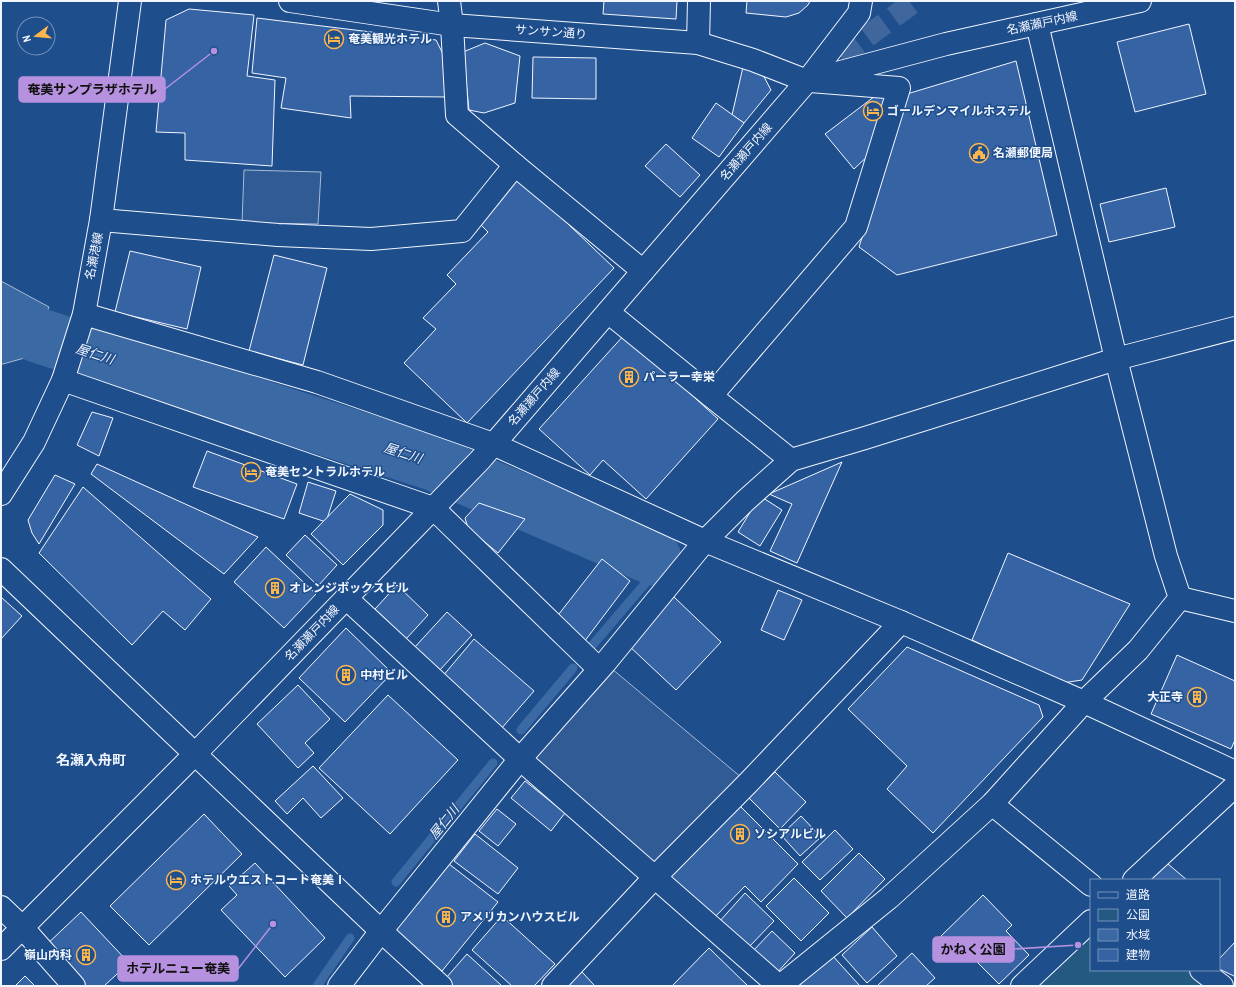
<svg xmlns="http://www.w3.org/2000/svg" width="1236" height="987" viewBox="0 0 1236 987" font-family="'Archivo Narrow','Noto Sans JP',sans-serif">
  <rect width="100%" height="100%" fill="#1f4e8c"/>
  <polygon fill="#245a82" stroke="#a8bbd7" points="1091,921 1091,970 1201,970 1222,986 1022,986"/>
  <g fill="#305b95" stroke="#a8bbd7">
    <polygon points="244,170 321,172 318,224 242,223"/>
    <polygon points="605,663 748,783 655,877 520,759"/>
  </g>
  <polygon fill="#3b69a3" stroke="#a8bbd7" points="1,281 49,307 28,357 3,364 1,364"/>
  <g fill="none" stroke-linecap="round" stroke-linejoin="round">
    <g stroke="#3b69a3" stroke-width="9">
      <polyline points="590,648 649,579 654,558"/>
      <polyline points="521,730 573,668"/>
      <polyline points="396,882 493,763"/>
      <polyline points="317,986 350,938"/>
    </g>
    <polyline stroke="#3b69a3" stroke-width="55" points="37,335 433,463 654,558"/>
  </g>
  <g fill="#3563a3" stroke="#f2f6ff">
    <polygon points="604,1 677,1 676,19 603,14"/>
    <polygon points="747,1 810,1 808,5 799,13 786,17 746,13"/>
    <polygon points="189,9 254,15 247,76 275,80 272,166 185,160 185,133 156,132 166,20"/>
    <polygon points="257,18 436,40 443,54 448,97 350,96 351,118 281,108 286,78 252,73"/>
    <polygon points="1189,24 1206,94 1135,112 1117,42"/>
    <polygon points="485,43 520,56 515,103 484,113 469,110 463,52"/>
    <polygon points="533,57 596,58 596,99 532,98"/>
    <polygon points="1016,61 1057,235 897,275 859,247 907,94"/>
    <polygon points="743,67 762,73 771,90 744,123 732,115"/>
    <polygon points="883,90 889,104 872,152 854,169 825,134"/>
    <polygon points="716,103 744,123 719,157 692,138"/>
    <polygon points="666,144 700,175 680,197 645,166"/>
    <polygon points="519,177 614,268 467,423 404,363 436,329 423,318 456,284 447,275 488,232 477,221"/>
    <polygon points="1166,188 1175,227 1109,242 1100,204"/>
    <polygon points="130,251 201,267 187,329 115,312"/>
    <polygon points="274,255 327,268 303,365 249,351"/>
    <polygon points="625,334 718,419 646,499 603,460 590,475 539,429"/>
    <polygon points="92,412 113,418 99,456 77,445"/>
    <polygon points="207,451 297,484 284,519 193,487"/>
    <polygon points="842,462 797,563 770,551 792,504 769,494"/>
    <polygon points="97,464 258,537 224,574 91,474"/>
    <polygon points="55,475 75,484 39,544 32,533 28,520"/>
    <polygon points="308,482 336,491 326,522 299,513"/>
    <polygon points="83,487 211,599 185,630 163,611 132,645 39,553"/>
    <polygon points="350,494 383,510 383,525 343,565 311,534"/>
    <polygon points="760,496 782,510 760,546 738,532"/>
    <polygon points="479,503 525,519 498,553 468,528 465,518"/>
    <polygon points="305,535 337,565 318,586 286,555"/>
    <polygon points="266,547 316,594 284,628 234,582"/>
    <polygon points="1008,553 1130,604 1082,680 1062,683 972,640"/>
    <polygon points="602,559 630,581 584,642 555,619"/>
    <polygon points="397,585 428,615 406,639 375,609"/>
    <polygon points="778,590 802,600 784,640 761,630"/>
    <polygon points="1,597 22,616 1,639"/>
    <polygon points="674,597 721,642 676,690 628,645"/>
    <polygon points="447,612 472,635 439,671 414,648"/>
    <polygon points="346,628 392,673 345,722 299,678"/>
    <polygon points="474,639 534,691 501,729 442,677"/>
    <polygon points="907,647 1039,705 1043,717 933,833 887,789 907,766 848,709"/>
    <polygon points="1177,655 1235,681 1235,740 1231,749 1151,714"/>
    <polygon points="298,685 330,719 305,743 314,753 298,768 257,724"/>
    <polygon points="388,695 458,760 390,834 319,768"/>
    <polygon points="313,766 343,798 321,818 303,798 287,814 275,801"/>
    <polygon points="775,772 806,802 780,829 749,798"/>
    <polygon points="525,781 565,813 551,831 511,798"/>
    <polygon points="739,805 798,864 761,902 745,886 712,920 669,876"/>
    <polygon points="497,809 516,824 498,846 479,831"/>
    <polygon points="204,814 242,854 149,945 110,906"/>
    <polygon points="801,816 821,837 800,856 781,835"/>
    <polygon points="835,830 853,849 820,880 802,862"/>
    <polygon points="475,834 518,868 498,894 454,861"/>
    <polygon points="859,853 885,879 847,918 821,891"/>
    <polygon points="1162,859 1187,880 1144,880"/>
    <polygon points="255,863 325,938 285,977 221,910 237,895 229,886"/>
    <polygon points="449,864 498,902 442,971 394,932"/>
    <polygon points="794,878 829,913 801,941 766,906"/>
    <polygon points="745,893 774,921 747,949 719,922"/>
    <polygon points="983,895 1012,925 1006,931 1029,955 999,984 968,953 961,960 939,938"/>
    <polygon points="81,912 129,963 104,986 80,986 44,947"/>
    <polygon points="502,916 555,964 534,986 512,986 472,950"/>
    <polygon points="872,927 897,956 867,983 842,955"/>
    <polygon points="772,931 795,953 774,976 751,953"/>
    <polygon points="1235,942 1235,975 1234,976 1219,969 1219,959"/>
    <polygon points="709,948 748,986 672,986"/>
    <polygon points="912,953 935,978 926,986 877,986"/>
    <polygon points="467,954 502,986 454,986 446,978"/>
    <polygon points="831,954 860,986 802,986 799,983"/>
    <polygon points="582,972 595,986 567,986"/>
    <polygon points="25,976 35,986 15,986"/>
  </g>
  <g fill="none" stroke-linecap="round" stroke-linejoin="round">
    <polyline stroke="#3f679d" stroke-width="22" stroke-dasharray="22 11" stroke-linecap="butt" points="814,76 915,1"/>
    <defs>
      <g id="minor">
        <polyline points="449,1 452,25 457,115 515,165 643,271"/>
        <polyline points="698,43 699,1"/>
        <polyline points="101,220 278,235 371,239 462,231 515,165"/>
        <polyline points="608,312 711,396 791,460"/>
        <polyline points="84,314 317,382 493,444"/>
        <polyline points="63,380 433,508 599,669"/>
        <polyline points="711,396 856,227 899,88 810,81"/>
        <polyline points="346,598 520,759 772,980 775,986"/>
        <polyline points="1180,598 1235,611"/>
        <polyline points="195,754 381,931 441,986"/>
        <polyline points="992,804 1091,885"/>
        <polyline points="1134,880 1235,786"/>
        <polyline points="1,907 22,927 74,986"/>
        <polyline points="1201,970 1222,986"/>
        <polyline points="339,986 381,931 520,759 605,663 705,541 745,501 791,460 865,438 1116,359 1235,328"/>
        <polyline points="553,986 655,877 748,783 901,622"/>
        <polyline points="1022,986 1091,921"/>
      </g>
      <g id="tertiary">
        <polyline points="290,1 452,25 698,43 753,60 807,81 859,13 861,1"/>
        <polyline points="493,444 705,541 901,622 1084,702 1235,772"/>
        <polyline points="1,949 195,754"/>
        <polyline points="780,986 889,898 992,804 1084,702 1138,650 1180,598 1166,556 1116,359 1037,24"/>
      </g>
      <polyline id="secondary" points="1,494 34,442 63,380 84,314 101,220 130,1"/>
      <polyline id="primary" points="1,569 195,754 480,460 807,81 946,44 1140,1"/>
    </defs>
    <use href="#minor" stroke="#f2f6ff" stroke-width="24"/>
    <use href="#tertiary" stroke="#f2f6ff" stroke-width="24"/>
    <use href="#secondary" stroke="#f2f6ff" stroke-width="24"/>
    <use href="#primary" stroke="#f2f6ff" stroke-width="24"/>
    <use href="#minor" stroke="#1f4e8c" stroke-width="22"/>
    <use href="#tertiary" stroke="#1f4e8c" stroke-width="22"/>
    <use href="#secondary" stroke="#1f4e8c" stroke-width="22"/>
    <use href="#primary" stroke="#1f4e8c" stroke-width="22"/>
  </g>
  <defs>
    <symbol id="hotel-ring" viewBox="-11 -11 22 22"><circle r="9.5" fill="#1f4e8c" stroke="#ffb74d" stroke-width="1.5"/><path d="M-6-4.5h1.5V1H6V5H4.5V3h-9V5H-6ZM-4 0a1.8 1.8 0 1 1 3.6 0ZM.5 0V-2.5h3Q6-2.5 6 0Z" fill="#ffb74d"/></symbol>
    <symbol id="civic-ring" viewBox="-11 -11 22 22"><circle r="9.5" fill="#1f4e8c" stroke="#ffb74d" stroke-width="1.5"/><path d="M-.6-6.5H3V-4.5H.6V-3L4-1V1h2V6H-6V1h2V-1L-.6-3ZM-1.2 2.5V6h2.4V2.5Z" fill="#ffb74d"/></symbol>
    <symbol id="building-ring" viewBox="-11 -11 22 22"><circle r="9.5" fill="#1f4e8c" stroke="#ffb74d" stroke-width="1.5"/><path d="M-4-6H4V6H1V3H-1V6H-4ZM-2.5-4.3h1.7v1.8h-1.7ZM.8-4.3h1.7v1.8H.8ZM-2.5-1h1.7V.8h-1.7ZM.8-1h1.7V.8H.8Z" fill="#ffb74d"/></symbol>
  </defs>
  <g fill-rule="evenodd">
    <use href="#hotel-ring" x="323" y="28" width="22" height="22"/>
    <use href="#hotel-ring" x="862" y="100" width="22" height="22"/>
    <use href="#civic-ring" x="968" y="142" width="22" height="22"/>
    <use href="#building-ring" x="618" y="366" width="22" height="22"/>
    <use href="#hotel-ring" x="240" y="461" width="22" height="22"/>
    <use href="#building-ring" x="264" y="577" width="22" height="22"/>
    <use href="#building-ring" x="335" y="664" width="22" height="22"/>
    <use href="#building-ring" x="1186" y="686" width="22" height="22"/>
    <use href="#building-ring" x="729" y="823" width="22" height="22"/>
    <use href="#hotel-ring" x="165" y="869" width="22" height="22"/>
    <use href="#building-ring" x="435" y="906" width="22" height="22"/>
    <use href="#building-ring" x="75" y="944" width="22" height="22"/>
  </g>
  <g text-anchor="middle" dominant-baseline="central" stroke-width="3" stroke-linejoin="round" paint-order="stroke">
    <g font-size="12" fill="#f2f6ff" stroke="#1f4e8c">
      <text transform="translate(1042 23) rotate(-12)">名瀬瀬戸内線</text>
      <text transform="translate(551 32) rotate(4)">サンサン通り</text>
      <text transform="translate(746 152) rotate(-49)">名瀬瀬戸内線</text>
      <text transform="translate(94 256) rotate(-79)">名瀬港線</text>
      <text transform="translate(534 397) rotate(-49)">名瀬瀬戸内線</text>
      <text transform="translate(312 633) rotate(-46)">名瀬瀬戸内線</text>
    </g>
    <g font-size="12" font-weight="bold" fill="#f2f6ff" stroke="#1f4e8c" text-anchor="start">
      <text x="348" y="39">奄美観光ホテル</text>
      <text x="887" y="111">ゴールデンマイルホステル</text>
      <text x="993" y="153">名瀬郵便局</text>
      <text x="643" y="377">パーラー幸栄</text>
      <text x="265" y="472">奄美セントラルホテル</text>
      <text x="289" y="588">オレンジボックスビル</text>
      <text x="360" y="675">中村ビル</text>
      <text x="1183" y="697" text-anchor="end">大正寺</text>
      <text x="754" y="834">ソシアルビル</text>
      <text x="190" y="880">ホテルウエストコート奄美Ⅰ</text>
      <text x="460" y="917">アメリカンハウスビル</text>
      <text x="72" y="955" text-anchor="end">嶺山内科</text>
    </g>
    <g font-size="13" font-style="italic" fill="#f2f6ff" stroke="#1f4e8c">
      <text transform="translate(95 354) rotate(18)">屋仁川</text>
      <text transform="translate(403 453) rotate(18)">屋仁川</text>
      <text transform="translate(444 822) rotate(-51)">屋仁川</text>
    </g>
    <g font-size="14" font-weight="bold" fill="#f2f6ff" stroke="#1f4e8c">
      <text x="91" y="760">名瀬入舟町</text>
    </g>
  </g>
  <path fill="none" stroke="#b691df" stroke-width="1.5" d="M214 51L165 89M1078 945L1014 949M273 924L238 969"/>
  <g fill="#b691df" stroke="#1f4e8c" stroke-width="1.5">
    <circle cx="214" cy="51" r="4"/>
    <circle cx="1078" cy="945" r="4"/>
    <circle cx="273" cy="924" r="4"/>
  </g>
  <g fill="#b691df" stroke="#b691df" stroke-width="1.5">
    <rect x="19" y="77" width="146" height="25" rx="4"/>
    <rect x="933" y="937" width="81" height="25" rx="4"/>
    <rect x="118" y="956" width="120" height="25" rx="4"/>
  </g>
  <g font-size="13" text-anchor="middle" font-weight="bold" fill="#111">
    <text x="92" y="94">奄美サンプラザホテル</text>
    <text x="973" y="954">かねく公園</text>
    <text x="178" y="973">ホテルニュー奄美</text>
  </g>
  <rect width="1236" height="987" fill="none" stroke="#f2f6ff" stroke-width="4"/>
  <rect x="1090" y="879" width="130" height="92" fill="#1f4e8c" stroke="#7391ba"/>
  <rect x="1098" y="892" width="20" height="6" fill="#1f4e8c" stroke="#7391ba"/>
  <text x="1126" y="899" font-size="12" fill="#f2f6ff">道路</text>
  <rect x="1098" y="909" width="20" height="12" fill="#245a82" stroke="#7391ba"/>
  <text x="1126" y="919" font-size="12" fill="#f2f6ff">公園</text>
  <rect x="1098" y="929" width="20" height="12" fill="#3b69a3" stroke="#7391ba"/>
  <text x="1126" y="939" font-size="12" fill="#f2f6ff">水域</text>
  <rect x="1098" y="949" width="20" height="12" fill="#3563a3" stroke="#7391ba"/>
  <text x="1126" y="959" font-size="12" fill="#f2f6ff">建物</text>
  <g transform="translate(36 36) rotate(254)"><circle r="19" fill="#1f4e8c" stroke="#7391ba"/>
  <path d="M0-3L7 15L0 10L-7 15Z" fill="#ffb74d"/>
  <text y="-6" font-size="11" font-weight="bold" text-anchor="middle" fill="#f2f6ff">N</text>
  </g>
</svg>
